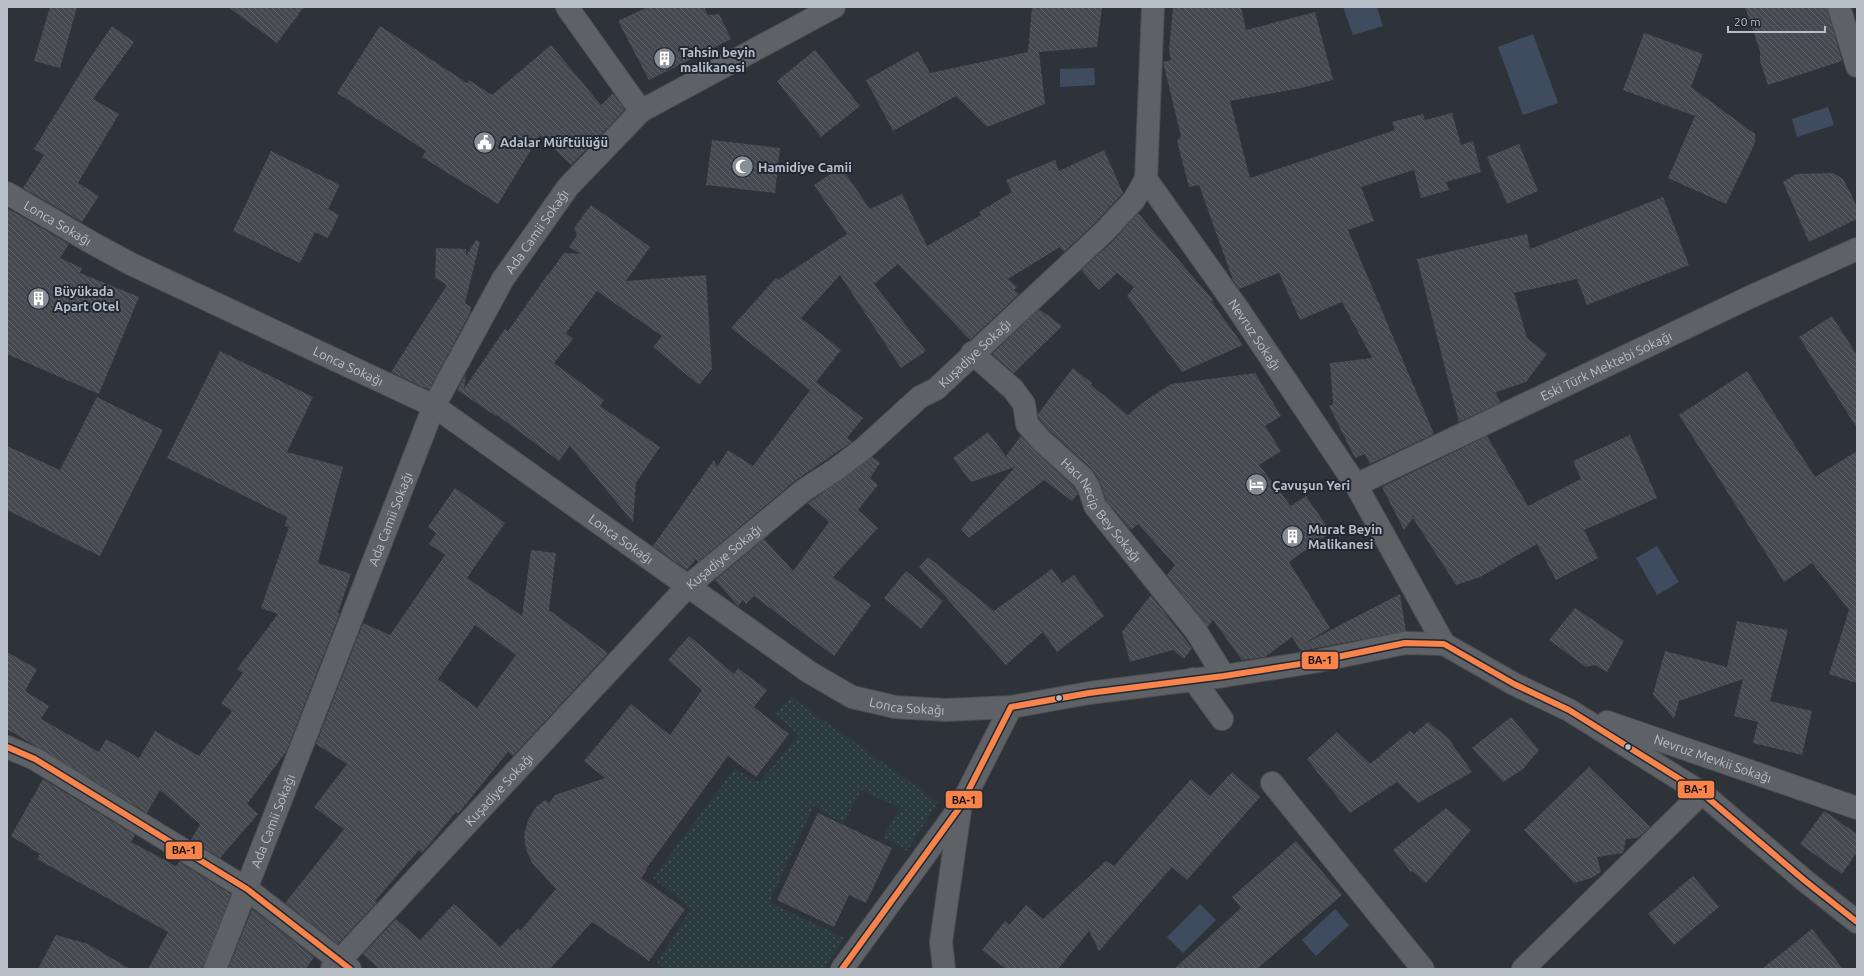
<svg xmlns="http://www.w3.org/2000/svg" width="1864" height="976" viewBox="0 0 1864 976" font-family="Ubuntu,sans-serif">
  <defs>
    <pattern id="grass-dots" width="8" height="8" patternUnits="userSpaceOnUse"><rect width="8" height="8" fill="#2c3c3e"/><path d="M2 2h.1M6 6h.1" fill="none" stroke="#485658" stroke-width="1.8" stroke-linecap="round"/></pattern>
    <pattern id="building-back-hatch" width="6" height="6" patternUnits="userSpaceOnUse"><rect width="6" height="6" fill="#46494f"/><path d="M-1 5l2 2M0 0l6 6M5-1l2 2" fill="none" stroke="#5f6167"/></pattern>
  </defs>
  <rect width="100%" height="100%" fill="#2e3239"/>
  <polygon fill="url(#grass-dots)" points="791,697 938,802 907,851 883,837 900,808 861,790 843,824 814,806 769,902 845,938 823,969 667,969 657,963 691,909 653,878 734,769 760,782 799,735 775,714"/>
  <g fill="#3f4c60">
    <polygon points="1343,7 1377,7 1383,26 1353,35"/>
    <polygon points="1533,34 1558,103 1523,115 1498,47"/>
    <polygon points="1094,68 1095,85 1060,87 1060,69"/>
    <polygon points="1828,107 1834,125 1797,137 1792,119"/>
    <polygon points="1657,546 1679,582 1657,595 1636,558"/>
    <polygon points="1200,904 1216,920 1183,953 1167,937"/>
    <polygon points="1335,909 1349,925 1316,956 1302,940"/>
  </g>
  <g fill="url(#building-back-hatch)" fill-rule="evenodd">
    <polygon points="50,7 77,7 60,68 34,61"/>
    <polygon points="228,7 304,7 277,43"/>
    <polygon points="648,7 704,7 708,15 719,14 731,39 649,80 618,21"/>
    <polygon points="1032,7 1102,7 1097,47 1039,52 1045,104 987,127 956,96 893,131 866,80 918,51 930,73 1028,52"/>
    <polygon points="1173,7 1241,7 1246,30 1315,12 1333,80 1301,88 1230,101 1250,178 1395,130 1392,122 1423,114 1425,120 1452,113 1461,145 1473,141 1481,172 1446,182 1449,190 1421,198 1414,170 1361,187 1374,221 1348,230 1434,434 1370,464 1365,454 1355,458 1329,406 1333,404 1330,363 1372,358 1342,302 1300,320 1279,273 1239,289 1233,280 1199,185 1189,187 1177,141 1181,136 1163,62 1171,60 1169,50"/>
    <polygon points="1745,7 1827,7 1842,61 1768,85 1760,61 1760,51"/>
    <polygon points="112,26 134,42 93,99 119,114 78,183 99,196 82,222 23,188 44,155 34,149 88,61"/>
    <polygon points="380,26 467,83 469,80 492,95 551,45 601,105 613,93 625,110 571,165 540,135 498,204 422,157 426,151 337,93"/>
    <polygon points="1644,33 1703,54 1691,87 1755,134 1755,143 1726,204 1668,178 1695,116 1623,90"/>
    <polygon points="815,50 860,106 821,137 777,81"/>
    <polygon points="712,140 780,148 775,193 706,185"/>
    <polygon points="1519,144 1538,191 1507,204 1487,157"/>
    <polygon points="1104,150 1123,193 1095,223 1064,252 1060,247 1008,279 1017,287 1014,290 1019,294 970,340 898,264 874,284 926,351 901,368 840,275 801,318 841,350 810,390 731,328 776,278 778,280 847,234 814,185 841,167 870,209 902,194 927,246 981,215 979,212 1012,192 1006,180 1055,160 1059,171"/>
    <polygon points="271,151 340,185 328,209 339,215 328,238 315,232 300,263 233,231"/>
    <polygon points="1833,173 1843,179 1851,194 1857,208 1857,219 1809,242 1783,182 1796,174"/>
    <polygon points="1663,197 1689,265 1587,305 1577,279 1514,293 1527,338 1547,354 1526,382 1496,392 1500,403 1459,422 1417,259 1527,234 1530,249"/>
    <polygon points="591,205 650,247 626,281 706,275 712,369 699,385 653,347 662,336 597,291 566,333 573,339 554,363 604,400 600,406 660,447 636,483 633,522 570,446 559,461 497,415 496,416 457,390 466,374 464,389 505,329 508,331 548,274 549,274 564,253 581,254 569,247 577,235 574,228"/>
    <polygon points="9,209 69,244 60,258 82,268 80,273 139,297 99,394 7,354 7,212"/>
    <polygon points="1138,213 1213,300 1211,301 1243,345 1182,372 1127,296 1134,287 1117,273 1099,290 1081,270 1113,241"/>
    <polygon points="476,240 480,242 465,303 471,307 470,313 429,390 391,372 447,285 435,278 436,248 466,249 466,256"/>
    <polygon points="1039,309 1062,326 1014,373 992,354"/>
    <polygon points="1832,316 1857,355 1857,428 1799,337"/>
    <polygon points="220,351 313,397 287,452 343,467 318,563 351,574 338,613 340,613 286,752 247,804 258,814 220,858 191,840 200,824 160,790 147,813 7,729 7,652 37,669 25,691 49,706 41,719 99,752 106,739 139,758 155,731 199,756 232,711 221,703 243,673 237,669 278,614 261,608 289,527 285,526 287,517 167,458"/>
    <polygon points="1073,368 1092,383 1091,385 1128,415 1142,403 1171,384 1255,373 1281,416 1265,426 1281,451 1259,465 1291,506 1306,496 1331,532 1289,562 1330,628 1302,645 1400,594 1406,631 1301,651 1292,637 1265,657 1242,660 1213,620 1208,627 1167,575 1175,565 1138,524 1131,530 1106,500 1100,482 1092,469 1050,431 1039,419 1038,414"/>
    <polygon points="1747,371 1815,477 1857,451 1857,683 1829,674 1849,610 1812,563 1784,582 1679,415"/>
    <polygon points="816,382 863,418 847,438 852,442 796,480 698,562 696,559 687,570 653,546 714,460 717,467 728,450 753,466"/>
    <polygon points="97,397 163,430 100,556 7,510 7,446 60,470"/>
    <polygon points="988,432 1006,456 1021,436 1033,449 1073,486 1078,494 1072,501 1044,480 969,538 961,529 1015,467 971,482 953,458"/>
    <polygon points="1630,435 1657,498 1584,530 1598,558 1556,580 1537,544 1480,577 1456,585 1413,518 1404,530 1382,487 1487,436 1528,506 1581,479 1573,461"/>
    <polygon points="872,457 880,463 870,478 878,485 858,510 878,528 833,577 871,605 834,656 754,596 746,604 743,600 738,606 715,580 764,539 793,571 829,522 808,503"/>
    <path d="M455,488L505,523L467,578L522,616L531,550L556,553L549,610L608,653L513,756L508,752L458,814L456,812L422,853L419,850L375,901L377,902L338,944L285,903L344,829L314,807L347,764L316,744L363,623L390,635L445,555L429,544L436,533L428,527ZM475,625L516,655L477,708L438,679Z"/>
    <polygon points="928,557 994,611 1052,569 1062,583 1074,575 1104,616 1057,652 1043,632 1006,665 919,567"/>
    <polygon points="906,571 943,601 921,629 884,598"/>
    <polygon points="1151,595 1192,648 1184,659 1173,650 1130,662 1122,632"/>
    <polygon points="1575,608 1624,641 1607,672 1595,665 1586,667 1549,640"/>
    <polygon points="1737,621 1788,630 1770,701 1812,711 1802,755 1753,743 1758,722 1734,716 1743,679 1679,701 1674,719 1653,694 1665,651 1727,667"/>
    <polygon points="689,636 734,674 738,668 767,690 754,707 789,734 756,777 728,756 646,869 647,870 641,878 685,909 649,961 592,922 550,969 379,969 363,954 396,919 420,940 454,904 500,947 518,928 520,931 556,889 532,863 526,849 524,835 528,820 536,807 545,800 549,803 555,795 605,778 584,761 631,704 670,735 702,690 668,660"/>
    <polygon points="1511,717 1539,750 1523,769 1503,782 1472,748"/>
    <polygon points="1428,722 1448,738 1472,772 1418,803 1397,782 1350,813 1307,759 1337,732 1370,764 1410,731 1414,734"/>
    <polygon points="1589,767 1650,827 1638,838 1626,839 1623,853 1597,857 1601,872 1591,878 1574,883 1524,830"/>
    <polygon points="1232,772 1260,797 1187,880 1172,867 1099,951 1089,931 1058,969 1006,969 982,950 1005,921 1009,925 1026,905 1043,919 1106,861 1114,866 1191,779 1210,796"/>
    <polygon points="43,779 135,835 131,842 176,866 179,862 231,894 203,969 148,969 168,932 37,859 40,854 11,836"/>
    <polygon points="1446,808 1471,830 1426,883 1412,871 1411,872 1393,850"/>
    <polygon points="1824,811 1857,834 1857,852 1842,874 1800,844"/>
    <polygon points="818,813 892,848 866,903 849,895 834,927 777,900"/>
    <polygon points="1296,841 1342,895 1257,969 1174,969 1241,908 1232,897"/>
    <polygon points="1693,876 1719,907 1674,945 1648,914"/>
    <polygon points="252,909 314,957 306,969 228,969"/>
    <polygon points="1812,929 1843,969 1762,969"/>
    <polygon points="56,935 88,944 130,969 38,969"/>
  </g>
  <g fill="none" stroke-linecap="round" stroke-linejoin="round">
    <defs>
      <g id="minor">
        <polyline points="567,7 641,111 834,7"/>
        <path id="s1" d="M1153,7L1146,179L1238,309L1356,485L1444,644"/>
        <polyline points="1839,7 1857,66"/>
        <path id="s2" d="M7,193L94,244L131,264L434,406L809,672L852,697L895,707L946,710L1011,707L1089,693L1224,676L1313,662L1405,643L1444,644L1514,684L1569,710L1702,793L1804,880L1857,922"/>
        <path id="s3" d="M972,353L1013,389L1024,404L1027,424L1041,440L1083,478L1089,488L1095,506L1196,631L1224,676"/>
        <path id="s4" d="M1356,485L1750,297L1857,249"/>
        <polyline points="1193,679 1222,719"/>
        <path id="s5" d="M1607,722L1857,808"/>
        <polyline points="7,747 35,759 247,889 350,969"/>
        <polyline points="1272,783 1423,969"/>
        <path id="s6" d="M215,969L434,406L503,279L568,187L641,111"/>
        <path id="s7" d="M332,969L687,587L804,490L835,470L863,449L920,397L936,389L1104,232L1134,200L1146,179"/>
        <polyline points="842,969 960,807 1011,707"/>
        <polyline points="944,969 941,942 960,810"/>
        <polyline points="1523,969 1702,793"/>
      </g>
    </defs>
    <use href="#minor" stroke="#4c4e53" stroke-width="24"/>
    <use href="#minor" stroke="#5e6166" stroke-width="22"/>
    <defs>
      <g id="bus-1">
        <polyline points="7,747 35,759 247,889 350,969"/>
        <polyline points="842,969 960,807 1011,707 1089,693 1224,676 1313,662 1405,643 1444,644 1514,684 1569,710 1702,793 1804,880 1857,922"/>
      </g>
    </defs>
    <use href="#bus-1" stroke="#212833" stroke-width="9"/>
    <use href="#bus-1" stroke="#f8844c" stroke-width="6"/>
  </g>
  <defs>
    <symbol id="building-disc" viewBox="-11 -11 22 22"><circle r="9.5" fill="#888e96" stroke="#212833"/><path d="M-4-6H4V6H1V3H-1V6H-4ZM-2.5-4.3h1.7v1.8h-1.7ZM.8-4.3h1.7v1.8H.8ZM-2.5-1h1.7V.8h-1.7ZM.8-1h1.7V.8H.8Z" fill="#fff"/></symbol>
    <symbol id="civic-disc" viewBox="-11 -11 22 22"><circle r="9.5" fill="#888e96" stroke="#212833"/><path d="M-.6-6.5H3V-4.5H.6V-3L4-1V1h2V6H-6V1h2V-1L-.6-3ZM-1.2 2.5V6h2.4V2.5Z" fill="#fff"/></symbol>
    <symbol id="mosque-disc" viewBox="-11 -11 22 22"><circle r="9.5" fill="#888e96" stroke="#212833"/><path d="M3.5-4.9A6 6 0 1 0 3.5 4.9A5 5 0 1 1 3.5-4.9Z" fill="#fff"/></symbol>
    <symbol id="hotel-disc" viewBox="-11 -11 22 22"><circle r="9.5" fill="#888e96" stroke="#212833"/><path d="M-6-4.5h1.5V1H6V5H4.5V3h-9V5H-6ZM-4 0a1.8 1.8 0 1 1 3.6 0ZM.5 0V-2.5h3Q6-2.5 6 0Z" fill="#fff"/></symbol>
  </defs>
  <g fill-rule="evenodd">
    <use href="#building-disc" x="652" y="46" width="25" height="25"/>
    <use href="#civic-disc" x="472" y="130" width="25" height="25"/>
    <use href="#mosque-disc" x="730" y="154" width="25" height="25"/>
    <use href="#building-disc" x="26" y="286" width="25" height="25"/>
    <use href="#hotel-disc" x="1244" y="472" width="25" height="25"/>
    <use href="#building-disc" x="1280" y="524" width="25" height="25"/>
  </g>
  <g fill="#b9bfc8" stroke="#212833" stroke-width="1.5">
    <circle cx="1059" cy="698" r="3.5"/>
    <circle cx="1628" cy="747" r="3.5"/>
  </g>
  <g text-anchor="middle" dominant-baseline="central" stroke-width="4" stroke-linejoin="round" paint-order="stroke">
    <g font-size="13" font-weight="bold" fill="#b9bfc8" stroke="#212833" text-anchor="start">
      <text x="680" y="52">Tahsin beyin<tspan x="680" dy="15">malikanesi</tspan></text>
      <text x="500" y="142">Adalar Müftülüğü</text>
      <text x="758" y="167">Hamidiye Camii</text>
      <text x="54" y="291">Büyükada<tspan x="54" dy="15">Apart Otel</tspan></text>
      <text x="1272" y="485">Çavuşun Yeri</text>
      <text x="1308" y="529">Murat Beyin<tspan x="1308" dy="15">Malikanesi</tspan></text>
    </g>
    <g font-size="13" fill="#b9bfc8" stroke="#212833">
      <text stroke="none"><textPath href="#s2" startOffset="59">Lonca Sokağı</textPath></text>
      <text stroke="none"><textPath href="#s6" startOffset="807">Ada Camii Sokağı</textPath></text>
      <text stroke="none"><textPath href="#s1" startOffset="362">Nevruz Sokağı</textPath></text>
      <text stroke="none"><textPath href="#s7" startOffset="893">Kuşadiye Sokağı</textPath></text>
      <text stroke="none"><textPath href="#s2" startOffset="383">Lonca Sokağı</textPath></text>
      <text stroke="none"><textPath href="#s4" startOffset="277">Eski Türk Mektebi Sokağı</textPath></text>
      <text stroke="none"><textPath href="#s3" startOffset="208">Hacı Necip Bey Sokağı</textPath></text>
      <text stroke="none"><textPath href="#s6" startOffset="483">Ada Camii Sokağı</textPath></text>
      <text stroke="none"><textPath href="#s2" startOffset="707">Lonca Sokağı</textPath></text>
      <text stroke="none"><textPath href="#s7" startOffset="569">Kuşadiye Sokağı</textPath></text>
      <text stroke="none"><textPath href="#s2" startOffset="1043">Lonca Sokağı</textPath></text>
      <text stroke="none"><textPath href="#s5" startOffset="112">Nevruz Mevkii Sokağı</textPath></text>
      <text stroke="none"><textPath href="#s7" startOffset="245">Kuşadiye Sokağı</textPath></text>
      <text stroke="none"><textPath href="#s6" startOffset="159">Ada Camii Sokağı</textPath></text>
    </g>
  </g>
  <g stroke="#212833" stroke-width="1.5">
    <rect x="1301" y="651" width="38" height="19" rx="4" fill="#f8844c"/>
    <rect x="1677" y="780" width="38" height="19" rx="4" fill="#f8844c"/>
    <rect x="945" y="790" width="38" height="19" rx="4" fill="#f8844c"/>
    <rect x="165" y="841" width="38" height="19" rx="4" fill="#f8844c"/>
  </g>
  <g font-size="11" text-anchor="middle" font-weight="bold" fill="#111">
    <text x="1320" y="664">BA-1</text>
    <text x="1696" y="793">BA-1</text>
    <text x="964" y="804">BA-1</text>
    <text x="184" y="854">BA-1</text>
  </g>
  <rect width="1864" height="976" fill="none" stroke="#b9bfc8" stroke-width="16"/>
  <path d="M1728 26v6h97v-6" fill="none" stroke="#b9bfc8" stroke-width="2"/>
  <text x="1734" y="26" font-size="12" fill="#b9bfc8" stroke="#212833" stroke-width="3" paint-order="stroke">20 m</text>
</svg>
